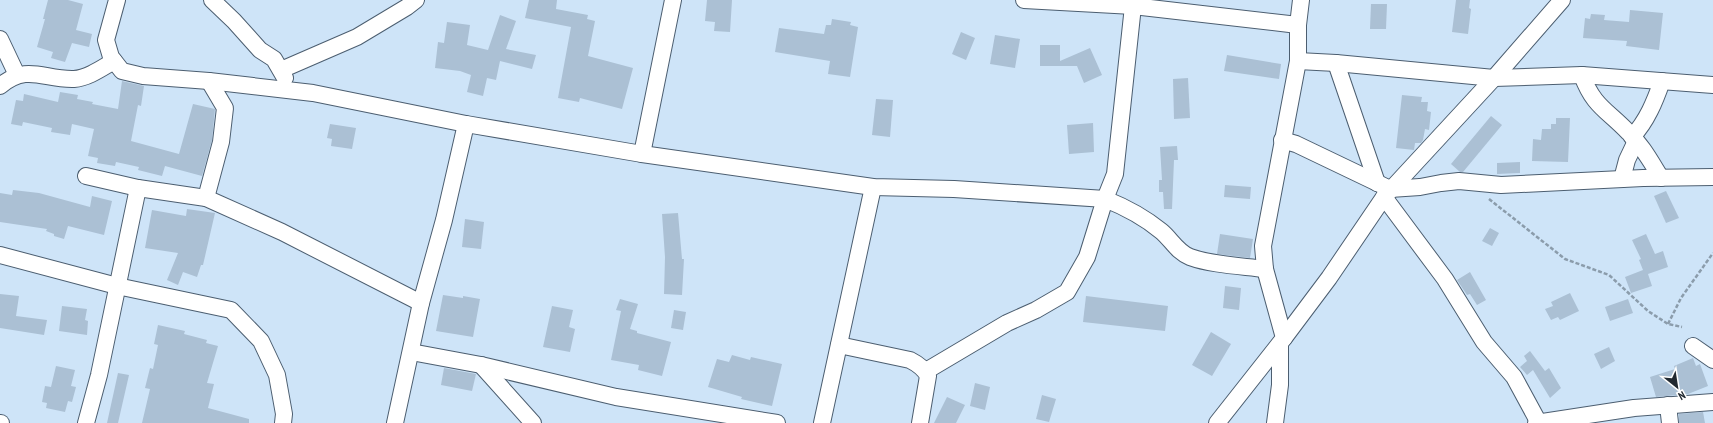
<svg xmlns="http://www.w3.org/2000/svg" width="1713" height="423" viewBox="0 0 1713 423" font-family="'PT Sans Narrow',sans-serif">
  <rect width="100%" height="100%" fill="#cee4f8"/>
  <g fill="#abc0d4">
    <polygon points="48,0 68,0 83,4 76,30 92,34 89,47 72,43 65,62 51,58 53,52 37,47 45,19 43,19"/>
    <polygon points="529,0 557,0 556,9 588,15 587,19 595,21 588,56 633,68 622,109 580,98 579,102 558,98 571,27 525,18"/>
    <polygon points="707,0 732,0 730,32 714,31 715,22 705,21"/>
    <polygon points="1456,0 1470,0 1469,8 1471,9 1468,34 1452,32"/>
    <polygon points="1371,4 1387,4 1386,29 1370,29"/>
    <polygon points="1630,10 1663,13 1659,50 1626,46 1627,41 1583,38 1585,18 1590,19 1591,14 1605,15 1604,20 1629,22"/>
    <polygon points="500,15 516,21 506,49 536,55 532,69 500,61 496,80 487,78 483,96 467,92 471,75 460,71 435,68 438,42 444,43 447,22 470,25 467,45 488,50"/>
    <polygon points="832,19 851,22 850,25 858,27 850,77 828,74 830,61 775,52 779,28 824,34 826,25 831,25"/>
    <polygon points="961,32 975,38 966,60 952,54"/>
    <polygon points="995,35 1020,39 1015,68 990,64"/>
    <polygon points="1040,45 1060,45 1060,61 1090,48 1102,75 1084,83 1077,66 1040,66"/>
    <polygon points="1227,55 1281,64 1279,79 1224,71"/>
    <polygon points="1188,78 1190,118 1174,119 1173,79"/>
    <polygon points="122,81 144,86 141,106 138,105 131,141 179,154 193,104 215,109 212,140 202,176 165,166 162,176 138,170 139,167 116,162 115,166 97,163 98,158 88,156 94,129 72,124 70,135 51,132 52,128 23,122 22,126 11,124 16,100 23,101 24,94 58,102 60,92 78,95 77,99 93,102 92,104 118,109"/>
    <polygon points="1402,95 1422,97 1421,102 1428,102 1427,111 1431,112 1429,130 1425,129 1423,140 1421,143 1415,143 1414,150 1396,148"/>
    <polygon points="876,99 893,100 890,137 872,135"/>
    <polygon points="1491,116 1502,125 1463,172 1460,172 1451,164"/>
    <polygon points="1556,118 1570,118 1568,162 1532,161 1533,139 1541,140 1542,129 1551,129 1551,124 1556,124"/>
    <polygon points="1093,123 1094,152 1069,154 1067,125"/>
    <polygon points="330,124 356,128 352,149 331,146 332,139 327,138"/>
    <polygon points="1177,146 1178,160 1174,160 1172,209 1164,209 1163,192 1159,192 1159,180 1162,180 1160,147"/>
    <polygon points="1520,162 1520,173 1497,174 1497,163"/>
    <polygon points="1225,185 1251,187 1250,199 1224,197"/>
    <polygon points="13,190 39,193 90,207 92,196 112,201 104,235 68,226 64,239 54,236 54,234 46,231 47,229 0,222 0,193 12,195"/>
    <polygon points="1666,191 1679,218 1666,223 1654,196"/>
    <polygon points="187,209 215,213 203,265 201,265 197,277 183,272 178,285 167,280 178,253 145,248 152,210 186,216"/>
    <polygon points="678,213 682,259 684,259 682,295 664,294 665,257 662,214"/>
    <polygon points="465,219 484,222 481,249 462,247"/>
    <polygon points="1490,228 1499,233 1492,246 1482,241"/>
    <polygon points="1220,234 1253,239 1250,258 1217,254"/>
    <polygon points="1646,234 1655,254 1663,251 1668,267 1648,274 1652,286 1631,293 1625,277 1643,270 1639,260 1641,259 1632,240"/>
    <polygon points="1470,272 1486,300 1477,305 1470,294 1467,295 1457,280"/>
    <polygon points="1225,286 1241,288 1239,310 1223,308"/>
    <polygon points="1570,293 1579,311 1560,320 1558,317 1551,320 1545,309 1553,306 1551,302"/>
    <polygon points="0,294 19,296 16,316 47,320 44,335 0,328"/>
    <polygon points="443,295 463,298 463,296 480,299 473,337 436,331"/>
    <polygon points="1086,296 1168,306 1165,331 1083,322"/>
    <polygon points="620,299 638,304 630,329 637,331 637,333 671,342 662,376 638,370 639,365 611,360 621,311 616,310"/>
    <polygon points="1628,299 1633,313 1610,321 1605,307"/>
    <polygon points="62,306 87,309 85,320 88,321 87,335 59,331"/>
    <polygon points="552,306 573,310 569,327 575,329 570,352 543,347"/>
    <polygon points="674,310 686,312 683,330 671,328"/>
    <polygon points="158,325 185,331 184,334 207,340 206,343 218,346 207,383 214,384 208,408 249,419 249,423 142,423 150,389 145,388 150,368 153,369 158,345 154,344"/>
    <polygon points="1211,332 1231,344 1212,376 1192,365"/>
    <polygon points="1609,347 1615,361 1601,369 1594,354"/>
    <polygon points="1530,351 1545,371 1549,368 1561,388 1550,398 1533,370 1527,375 1520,367 1527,361 1524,356"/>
    <polygon points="732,355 750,360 751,357 782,364 772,406 741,399 742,397 708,387 717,359 729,362"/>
    <polygon points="1693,358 1696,366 1700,364 1708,386 1688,394 1656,397 1650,377 1675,369 1674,366"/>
    <polygon points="56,366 75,370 71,386 76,387 72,402 68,401 65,412 46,408 47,403 42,402 45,386 51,387"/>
    <polygon points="444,368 476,374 472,391 441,385"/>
    <polygon points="118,373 129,375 118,423 107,423"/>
    <polygon points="975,383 990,387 985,410 970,406"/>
    <polygon points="1042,395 1056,399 1049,422 1036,419"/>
    <polygon points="947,397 965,405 956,423 934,423"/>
    <polygon points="1703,412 1705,423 1679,423 1679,414"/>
  </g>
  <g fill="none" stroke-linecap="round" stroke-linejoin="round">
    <defs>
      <g id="minor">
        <path d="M117,0L106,40L111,57L122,71L143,76L209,81L313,93L466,124L642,154L873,187L954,189L1105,199C1125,207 1144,217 1161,231C1171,239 1177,252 1190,257C1212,265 1242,266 1265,269"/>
        <polyline points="212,0 234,21 260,50 274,59 285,78"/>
        <polyline points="1024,0 1133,6 1298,25"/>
        <polyline points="0,39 17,75"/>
        <polyline points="1298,61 1336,63 1494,78 1582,75 1713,85"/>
        <polyline points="1336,63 1377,183"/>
        <polyline points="281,70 357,37 407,7 416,0"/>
        <path d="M1582,75C1593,106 1607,110 1628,132C1642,145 1651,162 1661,178"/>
        <path d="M0,86C28,63 43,80 74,79C88,78 102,68 114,61"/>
        <path d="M1632,137C1647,121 1655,101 1662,81"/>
        <polyline points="1282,140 1296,144 1390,189 1420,187 1441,183 1459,181 1501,185 1643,178 1713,177"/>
        <polyline points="642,154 673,0"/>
        <polyline points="86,176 138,188 206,198 282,232 421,303"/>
        <polyline points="1622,179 1627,160 1636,141"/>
        <polyline points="1384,197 1445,279 1484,342 1514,377 1539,423"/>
        <polyline points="206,198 221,142 225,108 209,81"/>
        <polyline points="0,255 117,286 231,310 261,341 277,375 284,414 283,423"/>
        <polyline points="1284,338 1329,278 1384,197 1494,78 1562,0"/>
        <path d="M839,345L910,360C918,364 924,368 928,376L920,423"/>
        <polyline points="1693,346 1713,360"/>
        <polyline points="411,352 481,365 616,397 777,423"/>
        <polyline points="481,365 533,423"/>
        <polyline points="926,371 1007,323 1036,310 1067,292 1087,257 1105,199 1115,174 1133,6"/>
        <polyline points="1668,405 1670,423"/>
        <polyline points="0,423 1,423"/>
        <polyline points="86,423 99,375 138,188"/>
        <polyline points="395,423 421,303 444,220 466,124"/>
        <polyline points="822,423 873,187"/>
        <polyline points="1217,423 1284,338 1265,269 1263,246 1298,61 1298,25 1301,0"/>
        <polyline points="1275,423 1280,385 1280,344"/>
        <polyline points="1536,423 1634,408 1713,402"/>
      </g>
    </defs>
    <use href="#minor" stroke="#4c5e70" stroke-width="18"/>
    <g stroke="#8b9cab" stroke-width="2.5" stroke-dasharray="4 2" stroke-linecap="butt">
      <polyline points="1489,199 1565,259 1609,275 1648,311 1668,324 1682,327"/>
      <polyline points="1668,324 1681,298 1713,253"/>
    </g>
    <use href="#minor" stroke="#fff" stroke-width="16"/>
  </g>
  <g transform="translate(1677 387) rotate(150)" stroke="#ffffff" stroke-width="3" paint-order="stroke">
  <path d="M0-3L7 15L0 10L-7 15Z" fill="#212930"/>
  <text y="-6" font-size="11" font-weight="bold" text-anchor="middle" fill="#212930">N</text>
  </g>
</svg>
